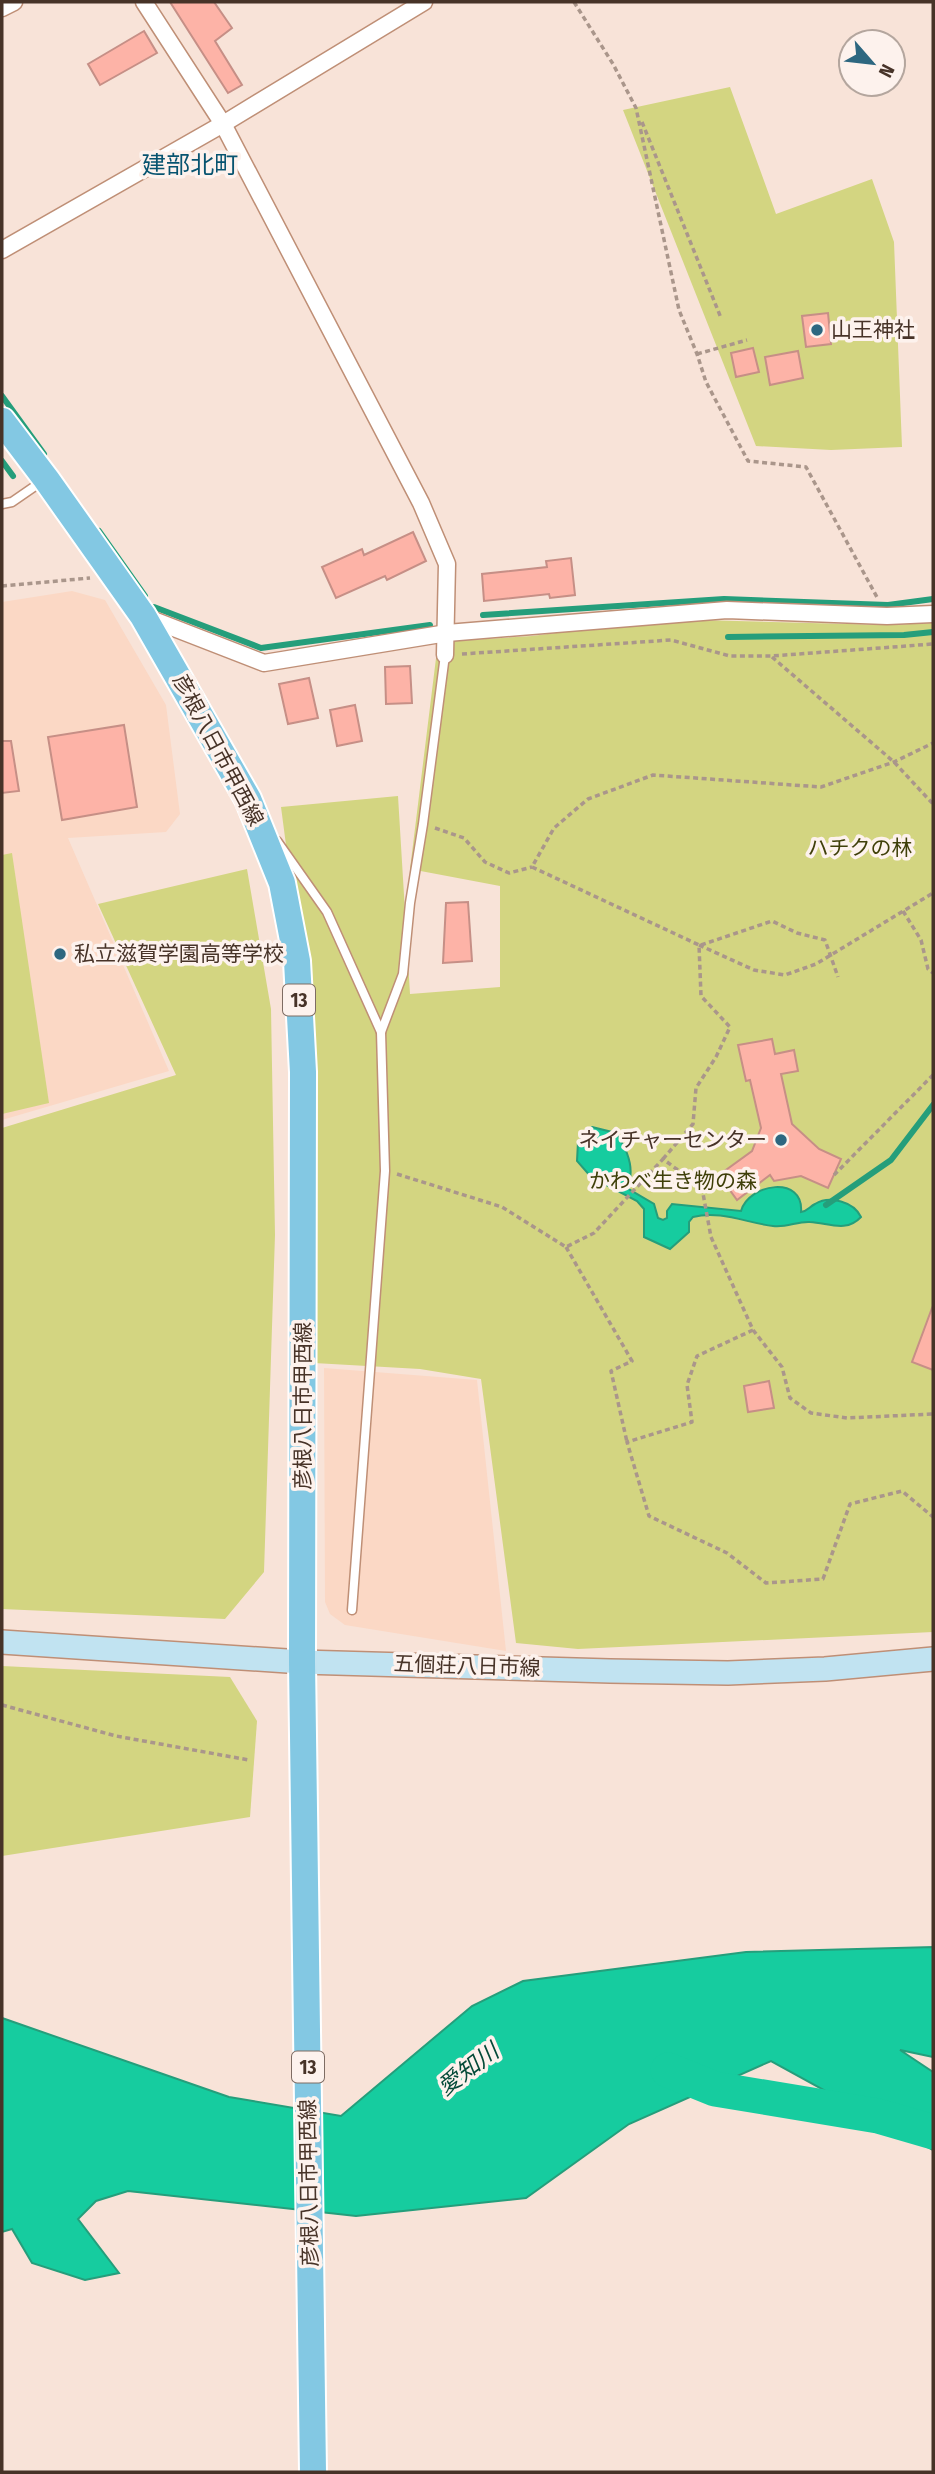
<svg xmlns="http://www.w3.org/2000/svg" width="935" height="2474" viewBox="0 0 935 2474" font-family="'Fira Sans Condensed','Noto Sans JP',sans-serif">
  <rect width="100%" height="100%" fill="#f8e3d8"/>
  <g fill="#fbd8c5">
    <polygon points="72,591 105,600 166,705 180,814 166,832 68,838 169,1071 2,1120 2,602"/>
    <polygon points="324,1368 477,1380 506,1651 345,1625 330,1614 325,1602"/>
  </g>
  <g fill="#d3d581">
    <polygon points="730,87 776,214 872,179 894,242 902,447 831,450 756,446 623,110"/>
    <polygon points="663,619 887,625 933,623 933,1632 578,1649 516,1643 481,1379 420,1369 314,1363 317,1213 306,997 281,807 398,796 410,994 500,987 500,886 410,869 438,642 532,636"/>
    <polygon points="12,853 49,1103 2,1114 2,855"/>
    <polygon points="247,869 271,1009 275,1235 264,1572 225,1619 2,1609 2,1128 176,1075 98,904"/>
    <polygon points="2,1666 230,1677 257,1721 250,1817 2,1856"/>
  </g>
  <g fill="#16cc9f" stroke="#259e7b" stroke-width="2">
    <path d="M592,1127L616,1133C627,1149 636,1169 627,1188L654,1204L658,1218L663,1220L667,1218V1211L672,1204L741,1211C749,1183 804,1175 801,1212C808,1211 809,1207 815,1204C830,1195 854,1202 861,1217C846,1233 829,1223 810,1222C798,1221 786,1228 773,1226C747,1223 720,1210 693,1217L689,1222V1232L670,1249L644,1237V1209L637,1201L591,1177L577,1161L578,1142Z"/>
    <polygon points="933,1947 933,2057 900,2050 933,2072 933,2150 771,2061 629,2124 526,2198 356,2216 128,2191 96,2201 78,2219 119,2273 85,2280 32,2263 12,2229 2,2232 2,2018 229,2097 341,2116 472,2006 523,1981 746,1952"/>
  </g>
  <g fill="none" stroke-linecap="round" stroke-linejoin="round">
    <g stroke="#259e7b" stroke-width="6">
      <polyline points="2,396 44,454"/>
      <polyline points="2,461 13,476"/>
      <polyline points="99,531 145,596"/>
      <polyline points="154,607 261,648 430,625"/>
      <polyline points="483,615 724,599 888,605 933,599"/>
      <polyline points="728,637 904,635 933,632"/>
      <polyline points="826,1205 891,1160 933,1105"/>
    </g>
    <polyline stroke="#16cc9f" stroke-width="35" points="668,2070 715,2089 878,2116 933,2132"/>
  </g>
  <g fill="#fdb3a7" stroke="#c68f86" stroke-width="2">
    <polygon points="170,2 214,2 232,28 215,41 242,85 228,93"/>
    <polygon points="144,31 157,53 100,85 88,64"/>
    <polygon points="828,313 831,344 806,347 802,316"/>
    <polygon points="753,348 759,372 736,377 731,353"/>
    <polygon points="798,351 803,378 770,385 765,357"/>
    <polygon points="413,532 426,561 387,580 385,576 336,598 322,567 362,549 364,555"/>
    <polygon points="571,558 575,595 550,598 549,594 484,601 482,574 547,567 546,561"/>
    <polygon points="410,666 412,703 386,704 385,667"/>
    <polygon points="309,678 318,718 288,724 279,684"/>
    <polygon points="355,705 362,741 337,746 330,710"/>
    <polygon points="124,725 137,807 62,820 48,737"/>
    <polygon points="2,741 11,741 19,791 2,793"/>
    <polygon points="468,902 472,961 443,963 446,903"/>
    <polygon points="772,1039 775,1054 794,1050 798,1071 781,1074 792,1124 819,1149 841,1159 828,1188 801,1176 774,1181 770,1175 737,1200 719,1175 752,1151 761,1128 750,1080 746,1081 738,1045"/>
    <polygon points="932,1308 933,1309 933,1370 912,1362"/>
    <polygon points="769,1381 774,1408 748,1412 744,1386"/>
  </g>
  <g fill="none" stroke-linecap="round" stroke-linejoin="round">
    <defs>
      <g id="service">
        <polyline points="2,504 12,502 41,482"/>
        <polyline points="277,841 327,912 381,1032"/>
        <polyline points="352,1610 385,1171 381,1032 403,974 410,903 423,824 445,655"/>
      </g>
      <g id="minor">
        <polyline points="144,2 223,124 421,503 447,564 445,655"/>
        <polyline points="2,8 14,2"/>
        <polyline points="2,250 223,124 424,2"/>
        <polyline points="143,616 264,663 447,633 727,610 887,616 933,614"/>
      </g>
      <polyline id="secondary" points="2,1642 302,1662 610,1671 728,1673 825,1669 933,1659"/>
      <polyline id="primary" points="2,421 46,479 143,616 248,799 282,883 297,961 303,1072 302,1662 313,2472"/>
    </defs>
    <use href="#service" stroke="#bf8f76" stroke-width="11"/>
    <use href="#minor" stroke="#bf8f76" stroke-width="19"/>
    <use href="#secondary" stroke="#bf8f76" stroke-width="26"/>
    <use href="#primary" stroke="#fff" stroke-width="30"/>
    <g stroke="#aa968b" stroke-width="3.5" stroke-dasharray="5 3.5" stroke-linecap="butt">
      <polyline points="574,2 613,64 636,108 679,310 697,354 706,382 748,461 806,467 878,599"/>
      <polyline points="642,122 721,318"/>
      <polyline points="697,354 747,340"/>
      <polyline points="2,586 90,578"/>
      <polyline points="462,654 671,640 730,656 772,656 933,644"/>
      <polyline points="772,657 894,762 933,804"/>
      <polyline points="435,828 464,838 485,862 509,873 532,867"/>
      <polyline points="903,911 921,940 928,969 933,973"/>
      <polyline points="699,945 754,970 785,975 816,964 933,893"/>
      <polyline points="701,945 772,921 797,933 825,940 838,977"/>
      <polyline points="663,1159 693,1124 696,1088 716,1057 730,1027 701,996 699,945 532,867 554,828 588,799 653,775 821,787 894,762 933,743"/>
      <polyline points="397,1174 502,1207 566,1247 594,1233 663,1159 702,1188 711,1237 753,1330 782,1367 790,1398 811,1413 847,1418 933,1414"/>
      <polyline points="834,1175 933,1075"/>
      <polyline points="566,1247 632,1361 611,1371 627,1442"/>
      <polyline points="753,1330 697,1356 687,1385 692,1422 627,1442 649,1516 727,1553 766,1583 823,1579 850,1504 902,1491 933,1517"/>
      <polyline points="2,1705 116,1736 249,1760"/>
    </g>
    <use href="#service" stroke="#fff" stroke-width="8"/>
    <use href="#minor" stroke="#fff" stroke-width="16"/>
    <use href="#secondary" stroke="#c1e3f1" stroke-width="23"/>
    <use href="#primary" stroke="#83c8e3" stroke-width="26"/>
  </g>
  <g fill="#2d6780" stroke="#fdf2ed" stroke-width="2.5">
    <circle cx="817" cy="330" r="7"/>
    <circle cx="60" cy="954" r="7"/>
    <circle cx="781" cy="1140" r="7"/>
  </g>
  <g text-anchor="middle" dominant-baseline="central" stroke-width="7" stroke-linejoin="round" paint-order="stroke">
    <g fill="#fdf2ed" stroke="#7e6c63" stroke-width="2">
      <rect x="283" y="984.5" width="32" height="31" rx="5"/>
      <rect x="292" y="2051.5" width="32" height="31" rx="5"/>
    </g>
    <g font-size="19" font-weight="bold" fill="#473328">
      <text x="299" y="1000">13</text>
      <text x="308" y="2067">13</text>
    </g>
    <g font-size="21" fill="#473328" stroke="#fdf2ed" text-anchor="start">
      <text x="831" y="330">山王神社</text>
      <text x="74" y="954">私立滋賀学園高等学校</text>
      <text x="767" y="1140" text-anchor="end">ネイチャーセンター</text>
    </g>
    <g font-size="21" fill="#473328" stroke="#fdf2ed">
      <text transform="translate(218 750) rotate(62)">彦根八日市甲西線</text>
      <text transform="translate(303 1406) rotate(-90)">彦根八日市甲西線</text>
      <text transform="translate(467 1666) rotate(2)">五個荘八日市線</text>
      <text transform="translate(309 2183) rotate(-91)">彦根八日市甲西線</text>
    </g>
    <g font-size="21" fill="#3f3f09" stroke="#fdf2ed">
      <text x="860" y="848">ハチクの林</text>
      <text x="673" y="1181">かわべ生き物の森</text>
    </g>
    <g font-size="23" font-style="italic" fill="#044a38" stroke="#fdf2ed">
      <text transform="translate(468 2069) rotate(-37)">愛知川</text>
    </g>
    <g font-size="24" fill="#085470" stroke="#fdf2ed">
      <text x="190" y="165">建部北町</text>
    </g>
  </g>
  <rect width="935" height="2474" fill="none" stroke="#473328" stroke-width="7"/>
  <g transform="translate(872 63) rotate(118)"><circle r="33" fill="#fdf2ed" stroke="#b4a69e" stroke-width="2"/>
  <path d="M0-5L12 26L0 18L-12 26Z" fill="#2d6780"/>
  <text y="-10" font-size="19" font-weight="bold" text-anchor="middle" fill="#473328">N</text>
  </g>
</svg>
